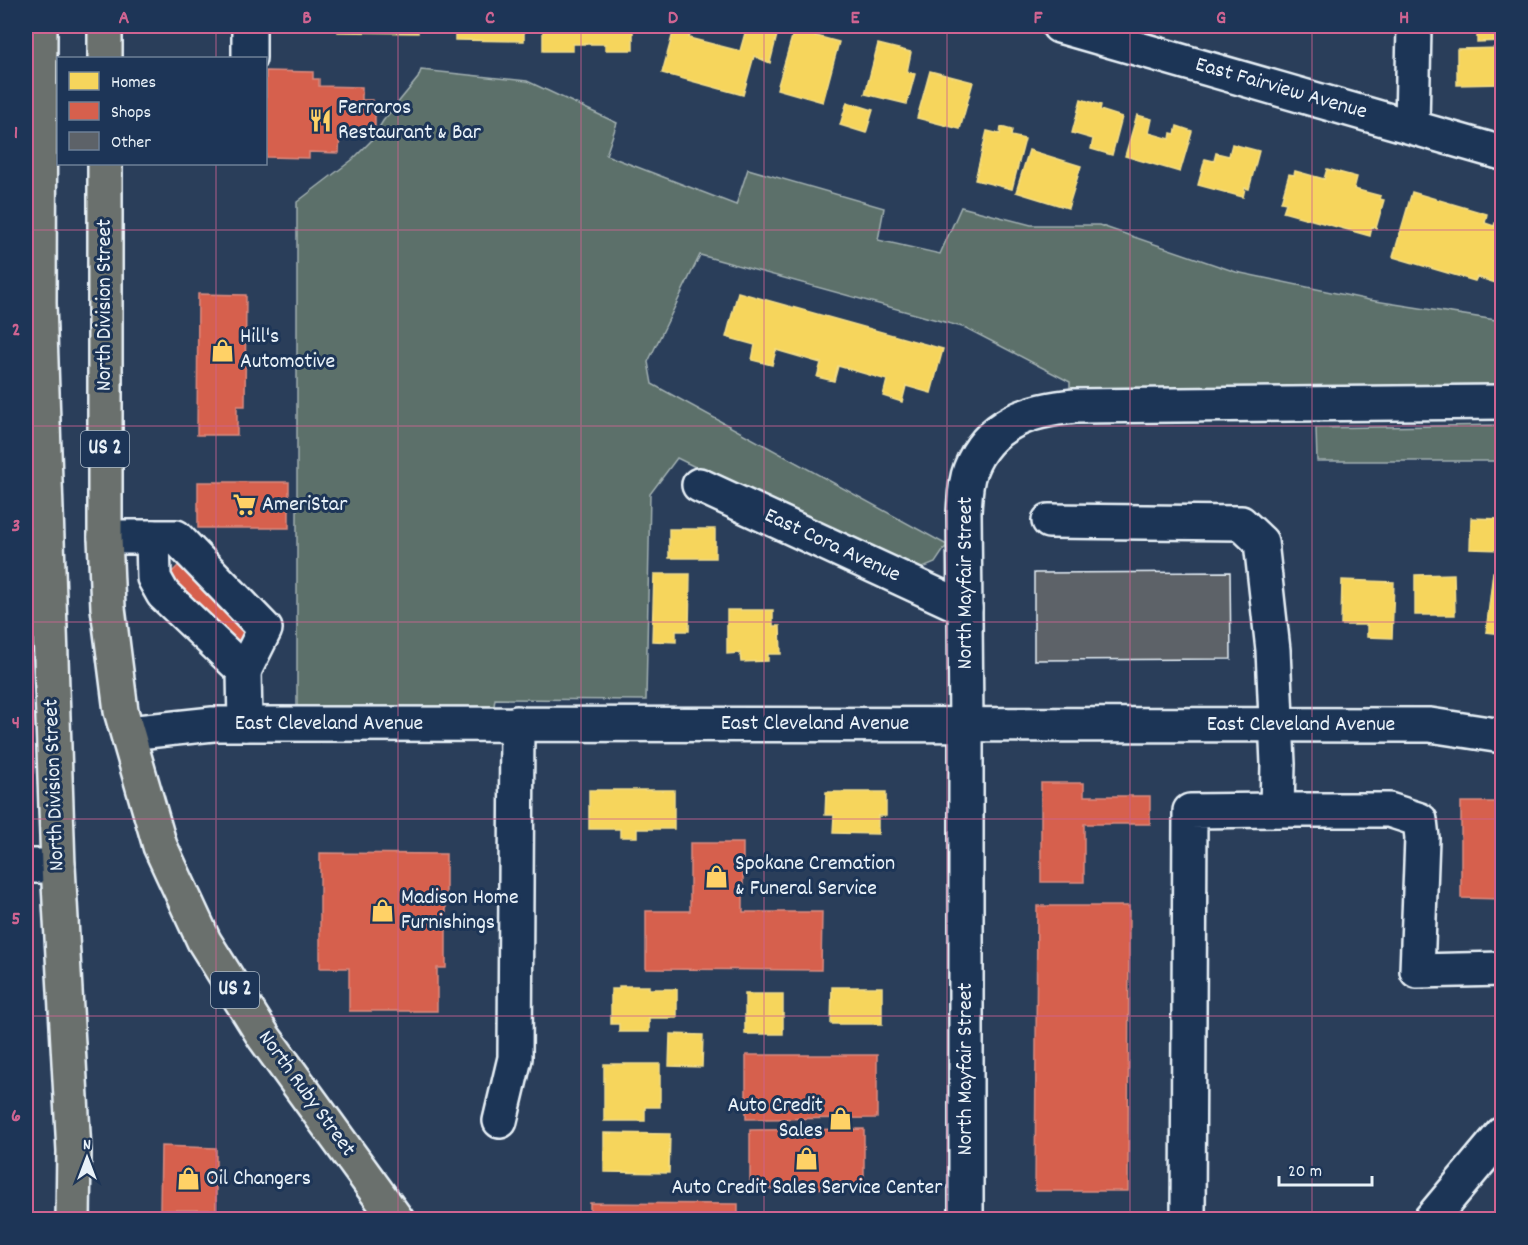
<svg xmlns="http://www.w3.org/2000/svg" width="1528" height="1245" viewBox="0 0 1528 1245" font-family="Dekko,sans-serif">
  <rect width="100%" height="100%" fill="#2a3e5a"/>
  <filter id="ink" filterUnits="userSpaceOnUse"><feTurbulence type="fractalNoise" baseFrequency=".0167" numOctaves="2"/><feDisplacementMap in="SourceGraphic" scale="12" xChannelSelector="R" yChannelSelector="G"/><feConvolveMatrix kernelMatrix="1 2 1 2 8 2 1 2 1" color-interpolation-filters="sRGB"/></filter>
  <g filter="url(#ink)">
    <g fill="#5b6f6a" stroke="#a2b0b1" stroke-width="1.5">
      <polygon points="421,70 527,81 617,123 606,155 736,205 748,169 884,208 878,240 940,254 961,207 1031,225 1099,225 1236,272 1369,300 1502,321 1502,384 1070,390 1070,382 966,328 700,255 648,362 652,384 947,545 935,563 911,573 677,458 650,494 646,700 495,699 494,706 297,706 297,202 352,160 371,141 383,121 418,78"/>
      <polygon points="1502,425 1502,461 1317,461 1316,428"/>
    </g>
    <g fill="#f6d55c" stroke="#f2dd8b" stroke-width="1.5">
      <polygon points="338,26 418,26 418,33 338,32"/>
      <polygon points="455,26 524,26 524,41 455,40"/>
      <polygon points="543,26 633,26 633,50 605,50 605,44 573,44 573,51 543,51"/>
      <polygon points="647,26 693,26 689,38 740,51 747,26 759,26 778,31 770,63 754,56 743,95 662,73 673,33"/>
      <polygon points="1262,26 1365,26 1366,27 1262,29"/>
      <polygon points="1477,26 1502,26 1502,41 1477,42"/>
      <polygon points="794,30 839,42 823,102 777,89"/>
      <polygon points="878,44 911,52 907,72 915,74 907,104 865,94"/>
      <polygon points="1502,48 1502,84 1457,85 1457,49"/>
      <polygon points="930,71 973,82 960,129 917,118"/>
      <polygon points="1081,99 1101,105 1100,110 1122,117 1112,155 1091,149 1093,139 1072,133"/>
      <polygon points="847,102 873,110 866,133 840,125"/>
      <polygon points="1137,115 1152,119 1149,133 1170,139 1171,133 1175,134 1177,126 1192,131 1180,172 1125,156"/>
      <polygon points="1001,127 1012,130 1011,136 1025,139 1012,189 975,180 987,131 1000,134"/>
      <polygon points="1232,144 1259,151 1249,189 1245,188 1243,197 1198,185 1205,159 1214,161 1216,153 1229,156"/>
      <polygon points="1029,150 1081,166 1068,208 1016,192"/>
      <polygon points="1327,169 1357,177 1354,189 1381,196 1380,199 1384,200 1376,228 1372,227 1370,236 1283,212 1286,203 1281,202 1289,174 1294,175 1295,171 1324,179"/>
      <polygon points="1412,192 1487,214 1485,223 1494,226 1495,223 1502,225 1502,285 1477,277 1475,281 1393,257"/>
      <polygon points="738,292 943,349 931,393 906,386 902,402 883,396 887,380 838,366 834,381 817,377 821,363 776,350 772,365 752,360 755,345 726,337"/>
      <polygon points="1471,518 1502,519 1502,550 1470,549"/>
      <rect x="669" y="529" width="46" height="29"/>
      <polygon points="1493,572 1502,573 1502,634 1486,632"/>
      <polygon points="654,574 690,574 689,631 676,631 676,642 652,641"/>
      <polygon points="1454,574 1455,615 1415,615 1415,575"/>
      <polygon points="1342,580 1394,582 1392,638 1367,637 1367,625 1341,625"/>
      <polygon points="727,610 773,610 773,626 780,626 781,654 768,654 768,661 741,662 740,653 727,654"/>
      <polygon points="589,790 674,790 674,829 637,829 637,837 620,837 620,829 589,829"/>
      <polygon points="826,792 886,792 886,816 878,816 878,834 833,833 834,815 825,815"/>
      <polygon points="619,986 649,986 649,989 677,989 677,1018 649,1018 649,1032 619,1032 619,1024 611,1024 611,989 619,989"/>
      <polygon points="832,987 882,987 882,1024 831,1024"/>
      <rect x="745" y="994" width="38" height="40"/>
      <polygon points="670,1034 703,1035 702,1067 669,1066"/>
      <polygon points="604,1064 660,1064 660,1107 645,1107 645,1121 604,1121"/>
      <polygon points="604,1133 670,1134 669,1173 604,1172"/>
    </g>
    <g fill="#d6604d" stroke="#db8c80" stroke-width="1.5">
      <polygon points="266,71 313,72 313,79 319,79 319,86 362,87 362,100 372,100 372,112 375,112 375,131 340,131 339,153 309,152 309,158 266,157"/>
      <polygon points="198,294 246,295 245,406 237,406 237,435 197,435"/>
      <rect x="198" y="482" width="91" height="46"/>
      <polygon points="185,559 258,631 236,653 163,581"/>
      <polygon points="1041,783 1084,783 1084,796 1150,796 1150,824 1084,824 1084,882 1041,882"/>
      <polygon points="1461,802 1502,802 1502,899 1461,898"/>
      <polygon points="690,843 743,843 743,912 822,912 821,970 646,969 646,911 690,911"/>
      <polygon points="320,853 446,854 446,968 437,968 437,1011 349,1011 349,968 320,968"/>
      <polygon points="1037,906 1129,906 1128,1191 1035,1191"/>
      <polygon points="746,1055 877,1055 877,1118 746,1119"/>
      <polygon points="864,1129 864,1188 750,1189 750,1130"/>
      <polygon points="161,1146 216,1148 216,1210 160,1210"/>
      <polygon points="590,1203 738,1204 738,1220 590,1220"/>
    </g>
    <polygon fill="#5d6268" stroke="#e8f1f8" stroke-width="1.5" points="1230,572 1231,659 1034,660 1034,573"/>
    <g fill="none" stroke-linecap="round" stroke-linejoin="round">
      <defs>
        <g id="minor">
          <polyline points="249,26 249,58"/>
          <polyline points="1059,26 1502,153"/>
          <polyline points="1412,126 1414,26"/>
          <polyline points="699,485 965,608"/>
          <polyline points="1049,521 1241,523 1261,542 1273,650 1278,764 1277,810 1190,811 1188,1220"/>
          <polyline points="105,537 176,537 265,629 244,671"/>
          <polyline points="153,537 154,578 163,594 244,671 245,724"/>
          <polyline points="128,733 213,724 245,724 1430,725 1502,736"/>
          <polyline points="1277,810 1389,810 1420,820 1422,838 1417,971 1502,969"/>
          <polyline points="26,866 58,866"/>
          <polyline points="500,1121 515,1058 517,723"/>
          <path d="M966,1220V724L964,512C965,498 965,483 970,470C988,423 1030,410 1075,406L1502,402"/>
          <polyline points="1430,1220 1502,1134"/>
        </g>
        <g id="major">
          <polyline points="40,26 39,303 58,866 74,1151 73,1220"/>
          <polyline points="105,26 105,58"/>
          <polyline points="105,164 105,537 108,608 121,711 160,846 204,941 264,1037 397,1220"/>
        </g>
      </defs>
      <use href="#minor" stroke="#e8f1f8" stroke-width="38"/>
      <use href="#major" stroke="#e8f1f8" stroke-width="38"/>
      <use href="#minor" stroke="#1d3557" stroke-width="33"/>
      <use href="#major" stroke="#6b706d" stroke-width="33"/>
    </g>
  </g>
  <path fill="none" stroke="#cf6492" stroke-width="1.5" stroke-opacity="0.55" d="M216,26V58M398,26V1220M581,26V1220M764,26V1220M947,26V1220M1130,26V1220M1312,26V1220M216,164V1220M26,230H1502M26,426H1502M26,622H1502M26,819H1502M26,1016H1502"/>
  <defs>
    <symbol id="restaurant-bare" viewBox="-9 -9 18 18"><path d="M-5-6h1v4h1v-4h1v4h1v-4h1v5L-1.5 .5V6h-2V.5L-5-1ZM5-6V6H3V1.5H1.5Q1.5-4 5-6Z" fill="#ffd166" stroke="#1d3557" stroke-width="2.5" paint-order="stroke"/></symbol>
    <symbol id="shop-bare" viewBox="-9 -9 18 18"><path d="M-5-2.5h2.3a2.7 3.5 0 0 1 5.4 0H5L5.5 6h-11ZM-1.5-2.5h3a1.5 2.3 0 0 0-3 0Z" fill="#ffd166" stroke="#1d3557" stroke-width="2.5" paint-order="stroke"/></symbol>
    <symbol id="supermarket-bare" viewBox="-9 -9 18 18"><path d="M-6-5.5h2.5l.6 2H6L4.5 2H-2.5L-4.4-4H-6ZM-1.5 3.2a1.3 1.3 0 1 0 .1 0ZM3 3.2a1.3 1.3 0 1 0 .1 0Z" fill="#ffd166" stroke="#1d3557" stroke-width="2.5" paint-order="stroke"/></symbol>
  </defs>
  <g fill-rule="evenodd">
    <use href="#restaurant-bare" x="304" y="104" width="33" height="33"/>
    <use href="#shop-bare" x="206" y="334" width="33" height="33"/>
    <use href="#supermarket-bare" x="228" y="488" width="33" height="33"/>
    <use href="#shop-bare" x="700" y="860" width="33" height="33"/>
    <use href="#shop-bare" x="366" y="894" width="33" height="33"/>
    <use href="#shop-bare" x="824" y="1102" width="33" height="33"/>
    <use href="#shop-bare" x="790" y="1142" width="33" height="33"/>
    <use href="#shop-bare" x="172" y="1162" width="33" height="33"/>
  </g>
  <g text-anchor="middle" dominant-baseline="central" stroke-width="6" stroke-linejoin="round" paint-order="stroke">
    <g fill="#1d3557" stroke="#abb9c8" stroke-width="1.5">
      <rect x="81" y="431" width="48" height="36" rx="4.5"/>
      <rect x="211" y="972" width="48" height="36" rx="4.5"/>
    </g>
    <g font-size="21" font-weight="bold" fill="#e8f1f8">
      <text x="105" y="449">US 2</text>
      <text x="235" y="990">US 2</text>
    </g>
    <g font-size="22" fill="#e8f1f8" stroke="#1d3557">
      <text transform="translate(1281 89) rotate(16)">East Fairview Avenue</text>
      <text transform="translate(105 305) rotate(-90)">North Division Street</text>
      <text transform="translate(832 546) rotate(25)">East Cora Avenue</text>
      <text transform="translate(966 583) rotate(-90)">North Mayfair Street</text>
      <text x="329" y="724">East Cleveland Avenue</text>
      <text x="815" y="724">East Cleveland Avenue</text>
      <text x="1301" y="725">East Cleveland Avenue</text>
      <text transform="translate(55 785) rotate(-92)">North Division Street</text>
      <text transform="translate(966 1069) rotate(-90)">North Mayfair Street</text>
      <text transform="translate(306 1094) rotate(54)">North Ruby Street</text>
    </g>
    <g font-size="22" fill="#e8f1f8" stroke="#1d3557" text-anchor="start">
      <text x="338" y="108">Ferraros<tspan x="338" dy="25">Restaurant &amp; Bar</tspan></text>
      <text x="240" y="337">Hill's<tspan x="240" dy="25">Automotive</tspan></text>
      <text x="262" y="505">AmeriStar</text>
      <text x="735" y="864">Spokane Cremation<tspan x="735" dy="25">&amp; Funeral Service</tspan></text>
      <text x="401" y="898">Madison Home<tspan x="401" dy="25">Furnishings</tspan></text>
      <text x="823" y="1106" text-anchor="end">Auto Credit<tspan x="823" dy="25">Sales</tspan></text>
      <text x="206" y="1179">Oil Changers</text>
      <text x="807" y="1188" text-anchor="middle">Auto Credit Sales Service Center</text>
    </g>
  </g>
  <rect width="1528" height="1245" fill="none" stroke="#1d3557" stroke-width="66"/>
  <rect x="57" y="57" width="210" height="108" fill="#1d3557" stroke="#6e8097" stroke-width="1.5"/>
  <rect x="69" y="72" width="30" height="18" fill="#f6d55c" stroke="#6e8097" stroke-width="1.5"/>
  <text x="111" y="87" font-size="18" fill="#e8f1f8">Homes</text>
  <rect x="69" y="102" width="30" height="18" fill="#d6604d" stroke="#6e8097" stroke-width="1.5"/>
  <text x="111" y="117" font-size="18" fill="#e8f1f8">Shops</text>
  <rect x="69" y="132" width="30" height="18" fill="#5d6268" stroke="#6e8097" stroke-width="1.5"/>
  <text x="111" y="147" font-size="18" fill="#e8f1f8">Other</text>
  <g transform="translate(87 1158)" stroke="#1d3557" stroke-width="4.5" paint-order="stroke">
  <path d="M0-4.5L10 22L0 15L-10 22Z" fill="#e8f1f8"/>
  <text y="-9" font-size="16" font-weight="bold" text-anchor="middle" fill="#e8f1f8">N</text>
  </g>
  <path d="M1279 1176v9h93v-9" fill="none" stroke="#e8f1f8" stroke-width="3"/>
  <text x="1288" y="1176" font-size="18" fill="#e8f1f8" stroke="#1d3557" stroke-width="4.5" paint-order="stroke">20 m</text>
  <rect x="33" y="33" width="1462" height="1179" fill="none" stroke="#cf6492" stroke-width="2"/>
  <g font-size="20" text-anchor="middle" font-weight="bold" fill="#cf6492">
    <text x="124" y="23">A</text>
    <text x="307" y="23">B</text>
    <text x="490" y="23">C</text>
    <text x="673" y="23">D</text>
    <text x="855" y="23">E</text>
    <text x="1038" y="23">F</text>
    <text x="1221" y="23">G</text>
    <text x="1404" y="23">H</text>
    <text x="16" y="138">1</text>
    <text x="16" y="335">2</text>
    <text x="16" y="531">3</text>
    <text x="16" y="728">4</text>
    <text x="16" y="924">5</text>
    <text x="16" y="1121">6</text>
  </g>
</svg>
